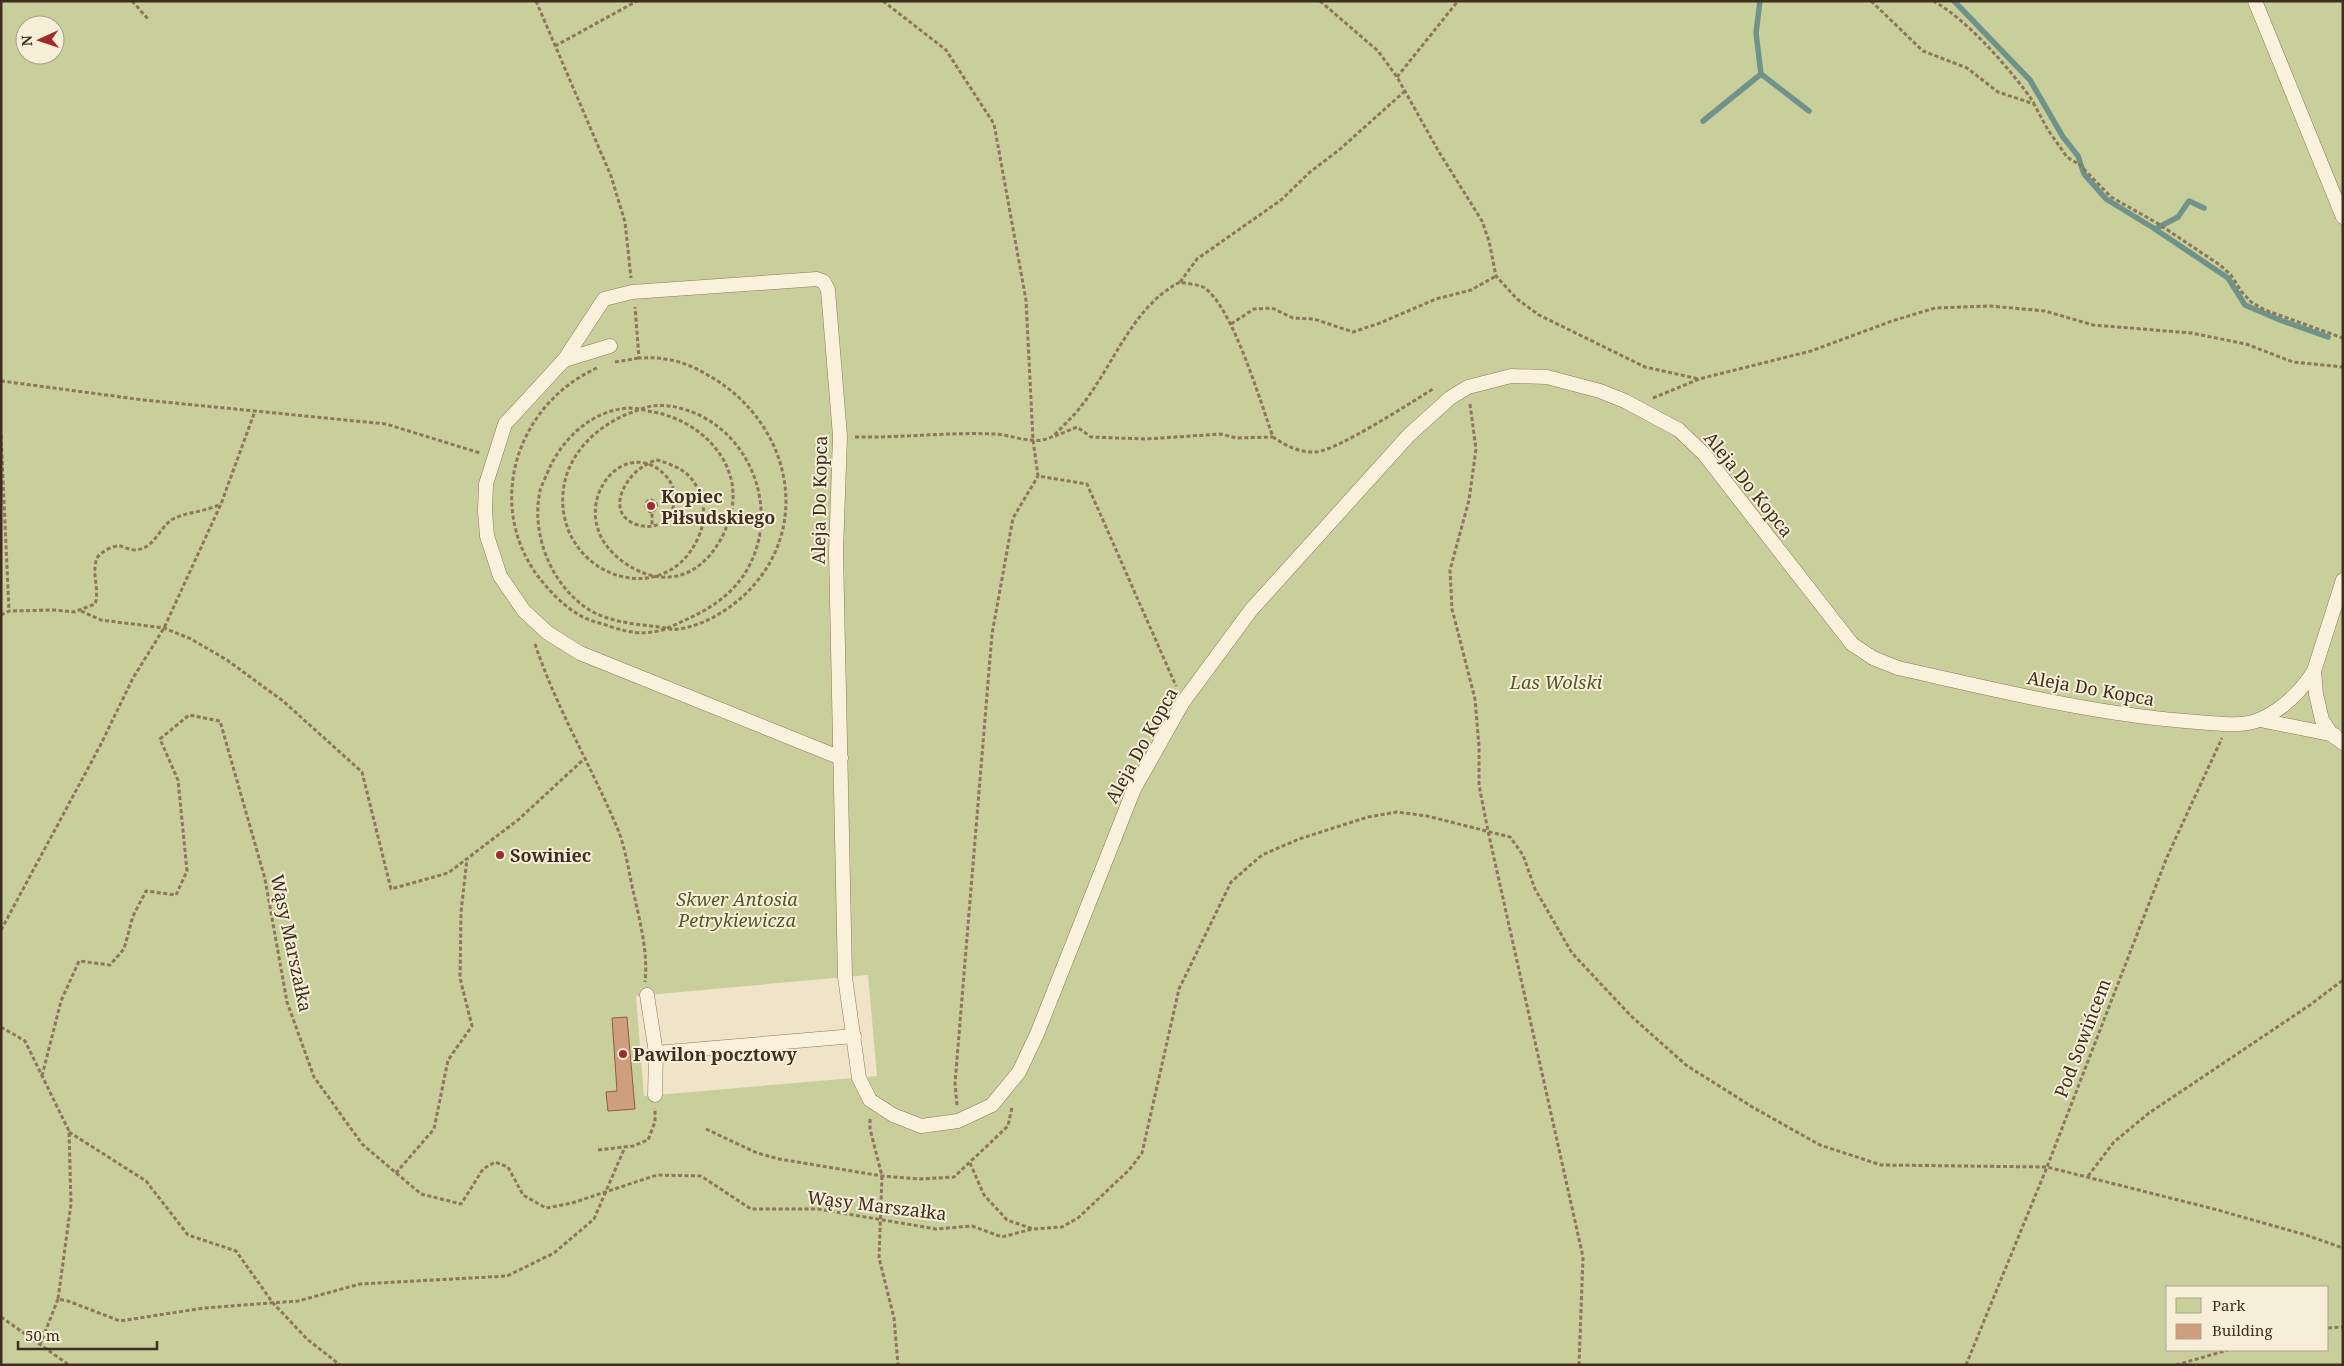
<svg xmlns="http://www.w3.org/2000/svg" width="2344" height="1366" viewBox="0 0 2344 1366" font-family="'Noto Serif',serif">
  <rect width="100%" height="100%" fill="#f0e4c8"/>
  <path fill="#c9cf9b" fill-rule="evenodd" d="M1,1H2343V1365H1ZM25,25H55V55H25ZM868,975L877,1076L644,1096L636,996ZM2168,1287H2328V1350H2168Z"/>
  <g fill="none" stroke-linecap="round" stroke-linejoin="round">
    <g stroke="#6f938a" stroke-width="5.5">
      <polyline points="1760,1 1756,33 1761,74 1809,111"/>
      <polyline points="1954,1 2030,80 2063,137 2078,156 2084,174 2106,199 2155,229 2178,217 2189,201 2204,208"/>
      <polyline points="1703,121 1761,74"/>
      <polyline points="2155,229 2228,278 2245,305 2280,320 2328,337"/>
    </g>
  </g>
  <polygon fill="#cf9f7d" stroke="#8d5f41" points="627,1017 635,1109 608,1111 606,1092 617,1091 612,1018"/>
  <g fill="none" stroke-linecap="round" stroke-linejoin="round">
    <defs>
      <g id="pedestrian">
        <polyline points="2255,1 2343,217"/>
        <polyline points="564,360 610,346"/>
        <polyline points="2343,580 2314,671 2316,694 2322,720 2332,735 2343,743"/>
        <polyline points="2260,720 2335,735"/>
        <path d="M841,758L580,653L548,633L524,611L500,576L487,536L485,511L486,484L505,424L564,360L604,299L632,292L817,279L824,282L828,290L840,436L836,552L845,977L859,1078L870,1100L893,1115L921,1126L958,1121L992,1105L1019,1072L1037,1034L1134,789L1183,702L1251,610L1409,435L1450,398L1468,387L1511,376L1547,377L1600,391L1625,401L1679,430L1704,454L1852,644L1873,658L1898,668C1997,690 2096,715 2197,722C2217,723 2242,728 2261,719C2283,709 2301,691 2314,671"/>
        <polyline points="647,995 656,1053 655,1095"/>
        <polyline points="656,1053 854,1036"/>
      </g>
    </defs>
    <use href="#pedestrian" stroke="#8d765c" stroke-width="15"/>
    <g stroke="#8d765c" stroke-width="3" stroke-dasharray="4 2.5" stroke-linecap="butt">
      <polyline points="132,1 148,19"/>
      <polyline points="536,1 611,176 625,222 631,278"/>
      <polyline points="883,1 946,50 994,124 1026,300 1033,440 1038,476 1087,484 1176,686"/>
      <polyline points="1320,1 1378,51 1397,77 1439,152 1482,221 1489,241 1496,276 1517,299 1539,315 1645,367 1699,379"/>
      <polyline points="1871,1 1923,51 1967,68 1998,92 2034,104 2048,130 2067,157 2080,165 2111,197 2157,223 2220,265 2231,275 2241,291 2251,302 2265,310 2343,338"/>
      <path d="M1933,1C1966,18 2013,72 2034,103"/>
      <polyline points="555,46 637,1"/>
      <polyline points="1397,77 1458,1"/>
      <polyline points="1180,282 1197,259 1281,200 1310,172 1339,150 1405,91"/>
      <polyline points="1231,324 1254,309 1272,308 1293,318 1314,319 1353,332 1380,323 1436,299 1471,290 1496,276"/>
      <polyline points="615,362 639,358"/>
      <path d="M597,368C517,404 485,503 537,575C549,591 566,609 585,618C593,622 601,623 609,626C631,634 651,636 672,626C697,615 719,605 737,584C778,535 765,459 713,423C697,412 672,403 652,406C645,407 634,412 627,414C586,432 556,468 564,515C577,583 668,605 698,538C704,524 705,515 702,500C698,487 692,476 680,469C676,467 661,460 656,460C652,461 648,464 644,466C623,478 605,515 638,525C669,534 686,498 666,476C621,428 557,517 625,563C674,597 717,566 731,513C743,463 701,421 654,412C646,411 638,408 629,408C593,410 564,437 550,467C548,472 541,486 540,491C531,533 550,582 585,607C606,622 634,624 659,627C675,629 669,631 685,628C706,623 725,612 741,598C815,532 792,426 713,378C698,369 682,361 665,359C656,357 648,358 639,358L635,307"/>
      <polyline points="1,381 144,400 386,424 480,453"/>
      <polyline points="1653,398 1699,379 1811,351 1892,321 1935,308 1990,306 2045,311 2093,325 2191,333 2246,344 2293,362 2343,367"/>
      <polyline points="1470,404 1476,449 1469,500 1450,570 1452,609 1475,699 1479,746 1479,785 1488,831 1583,1257 1579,1365"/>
      <polyline points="1,435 9,611"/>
      <polyline points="1055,436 1077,427 1091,437 1145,439 1221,434 1236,438 1273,437"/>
      <path d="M855,437C901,438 947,432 993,434C1011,434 1036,447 1053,436C1058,432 1064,425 1069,420C1110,379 1127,309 1180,282C1187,284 1197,284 1203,287C1232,304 1261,404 1273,437C1286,446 1300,453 1316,452C1338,450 1410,403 1433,389"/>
      <polyline points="652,512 648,511 645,504 650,499 656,503 657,507 652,512 652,526"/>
      <polyline points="81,611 101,620 164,628 191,639 227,660 283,701 362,772 391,889 448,873 518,820 584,759"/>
      <path d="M1,615L9,611L55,610L74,612L95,604C100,589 91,574 97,558C100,552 114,545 120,546C125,547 130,550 135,550C155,549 159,527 173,519C186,512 205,512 221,504"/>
      <path d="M535,644C556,707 590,764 616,825C626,847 629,875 635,899C641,926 648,954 645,982"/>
      <polyline points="1,930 100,746 133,678 164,628 221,504 255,411"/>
      <polyline points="1,1027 25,1041 69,1131 71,1204 58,1299 68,1301 120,1321 204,1308 298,1301 360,1284 507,1276 554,1253 594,1219 625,1147"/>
      <polyline points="42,1076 61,1001 79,961 110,965 124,949 133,916 146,891 176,895 187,871 178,780 160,739 189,715 220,721 265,879 287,1002 314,1077 362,1144 421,1194 461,1204 483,1169 495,1162 508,1167 523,1195 546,1208 572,1203 657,1175 701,1176 751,1209 818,1209 936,1229 972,1226 1002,1237 1032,1229"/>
      <polyline points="957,1105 955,1083 992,634 1013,518 1038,476"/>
      <polyline points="870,1119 870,1129 882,1176 879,1258 894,1318 898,1365"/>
      <polyline points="706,1129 757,1153 779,1159 882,1176 920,1179 954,1177 1008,1126 1012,1107"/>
      <polyline points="69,1132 146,1181 188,1235 236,1251 273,1303 307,1339 340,1365"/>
      <polyline points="598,1150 633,1146 648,1140 655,1122 655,1108"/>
      <polyline points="970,1163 984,1195 1007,1220 1033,1229 1062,1227 1078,1218 1129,1170 1142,1153 1179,989 1231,882 1262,855 1299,839 1368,817 1397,812 1427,816 1510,837 1523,855 1535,889 1572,953 1631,1016 1686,1065 1754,1108 1820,1145 1881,1165 2047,1167 2214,1209 2306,1235 2343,1248"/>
      <polyline points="396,1173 434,1129 448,1060 472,1026 460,978 461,912 467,859"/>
      <polyline points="2088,1176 2114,1142 2149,1113 2310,1005 2343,980"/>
      <polyline points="1,1317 69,1365"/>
      <polyline points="2328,1328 2343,1327"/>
      <polyline points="40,1345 58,1299"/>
      <polyline points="1966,1365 2047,1167 2167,857 2222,738"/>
      <polyline points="2176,1365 2228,1350"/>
    </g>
    <use href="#pedestrian" stroke="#faf1dc" stroke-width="14"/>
  </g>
  <g fill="#9e2a2b" stroke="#f7eed8" stroke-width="2">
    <circle cx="651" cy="506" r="5"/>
    <circle cx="500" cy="855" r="5"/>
    <circle cx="623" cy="1054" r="5"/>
  </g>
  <g text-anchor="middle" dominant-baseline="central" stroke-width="4" stroke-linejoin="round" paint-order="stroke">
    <g font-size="18" fill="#3d2e20" stroke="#f7eed8">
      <text transform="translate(1749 484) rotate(51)">Aleja Do Kopca</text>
      <text transform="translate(819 500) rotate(-89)">Aleja Do Kopca</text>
      <text transform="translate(2091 688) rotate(10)">Aleja Do Kopca</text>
      <text transform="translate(1141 745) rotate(-61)">Aleja Do Kopca</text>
      <text transform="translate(292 943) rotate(78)">Wąsy Marszałka</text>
      <text transform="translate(2082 1038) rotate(-69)">Pod Sowińcem</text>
      <text transform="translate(877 1205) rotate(7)">Wąsy Marszałka</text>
    </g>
    <g font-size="18" font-weight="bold" fill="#3d2e20" stroke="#f7eed8" text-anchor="start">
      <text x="661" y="496">Kopiec<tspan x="661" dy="21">Piłsudskiego</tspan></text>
      <text x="510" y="855">Sowiniec</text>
      <text x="633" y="1054">Pawilon pocztowy</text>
    </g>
    <g font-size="18" font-style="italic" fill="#4d5a26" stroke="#f7eed8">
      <text x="1556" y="682">Las Wolski</text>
      <text x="737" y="899">Skwer Antosia<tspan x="737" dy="21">Petrykiewicza</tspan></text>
    </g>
  </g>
  <rect width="2344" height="1366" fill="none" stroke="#3d2e20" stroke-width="5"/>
  <rect x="2166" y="1286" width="162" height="65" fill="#f7eed8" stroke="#ada18e"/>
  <rect x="2176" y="1298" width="25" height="15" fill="#c9cf9b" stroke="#ada18e"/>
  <text x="2212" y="1311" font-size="15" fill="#3d2e20">Park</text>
  <rect x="2176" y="1324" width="25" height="15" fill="#cf9f7d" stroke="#ada18e"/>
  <text x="2212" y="1336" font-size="15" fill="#3d2e20">Building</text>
  <g transform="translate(40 40) rotate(267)"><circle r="24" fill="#f7eed8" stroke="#ada18e"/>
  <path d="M0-4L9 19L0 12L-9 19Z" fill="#9e2a2b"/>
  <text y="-8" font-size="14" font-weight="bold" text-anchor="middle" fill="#3d2e20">N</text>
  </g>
  <path d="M18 1341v8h139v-8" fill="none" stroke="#3d2e20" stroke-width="2.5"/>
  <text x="25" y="1341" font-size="15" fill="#3d2e20" stroke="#f7eed8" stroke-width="4" paint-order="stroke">50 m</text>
</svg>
